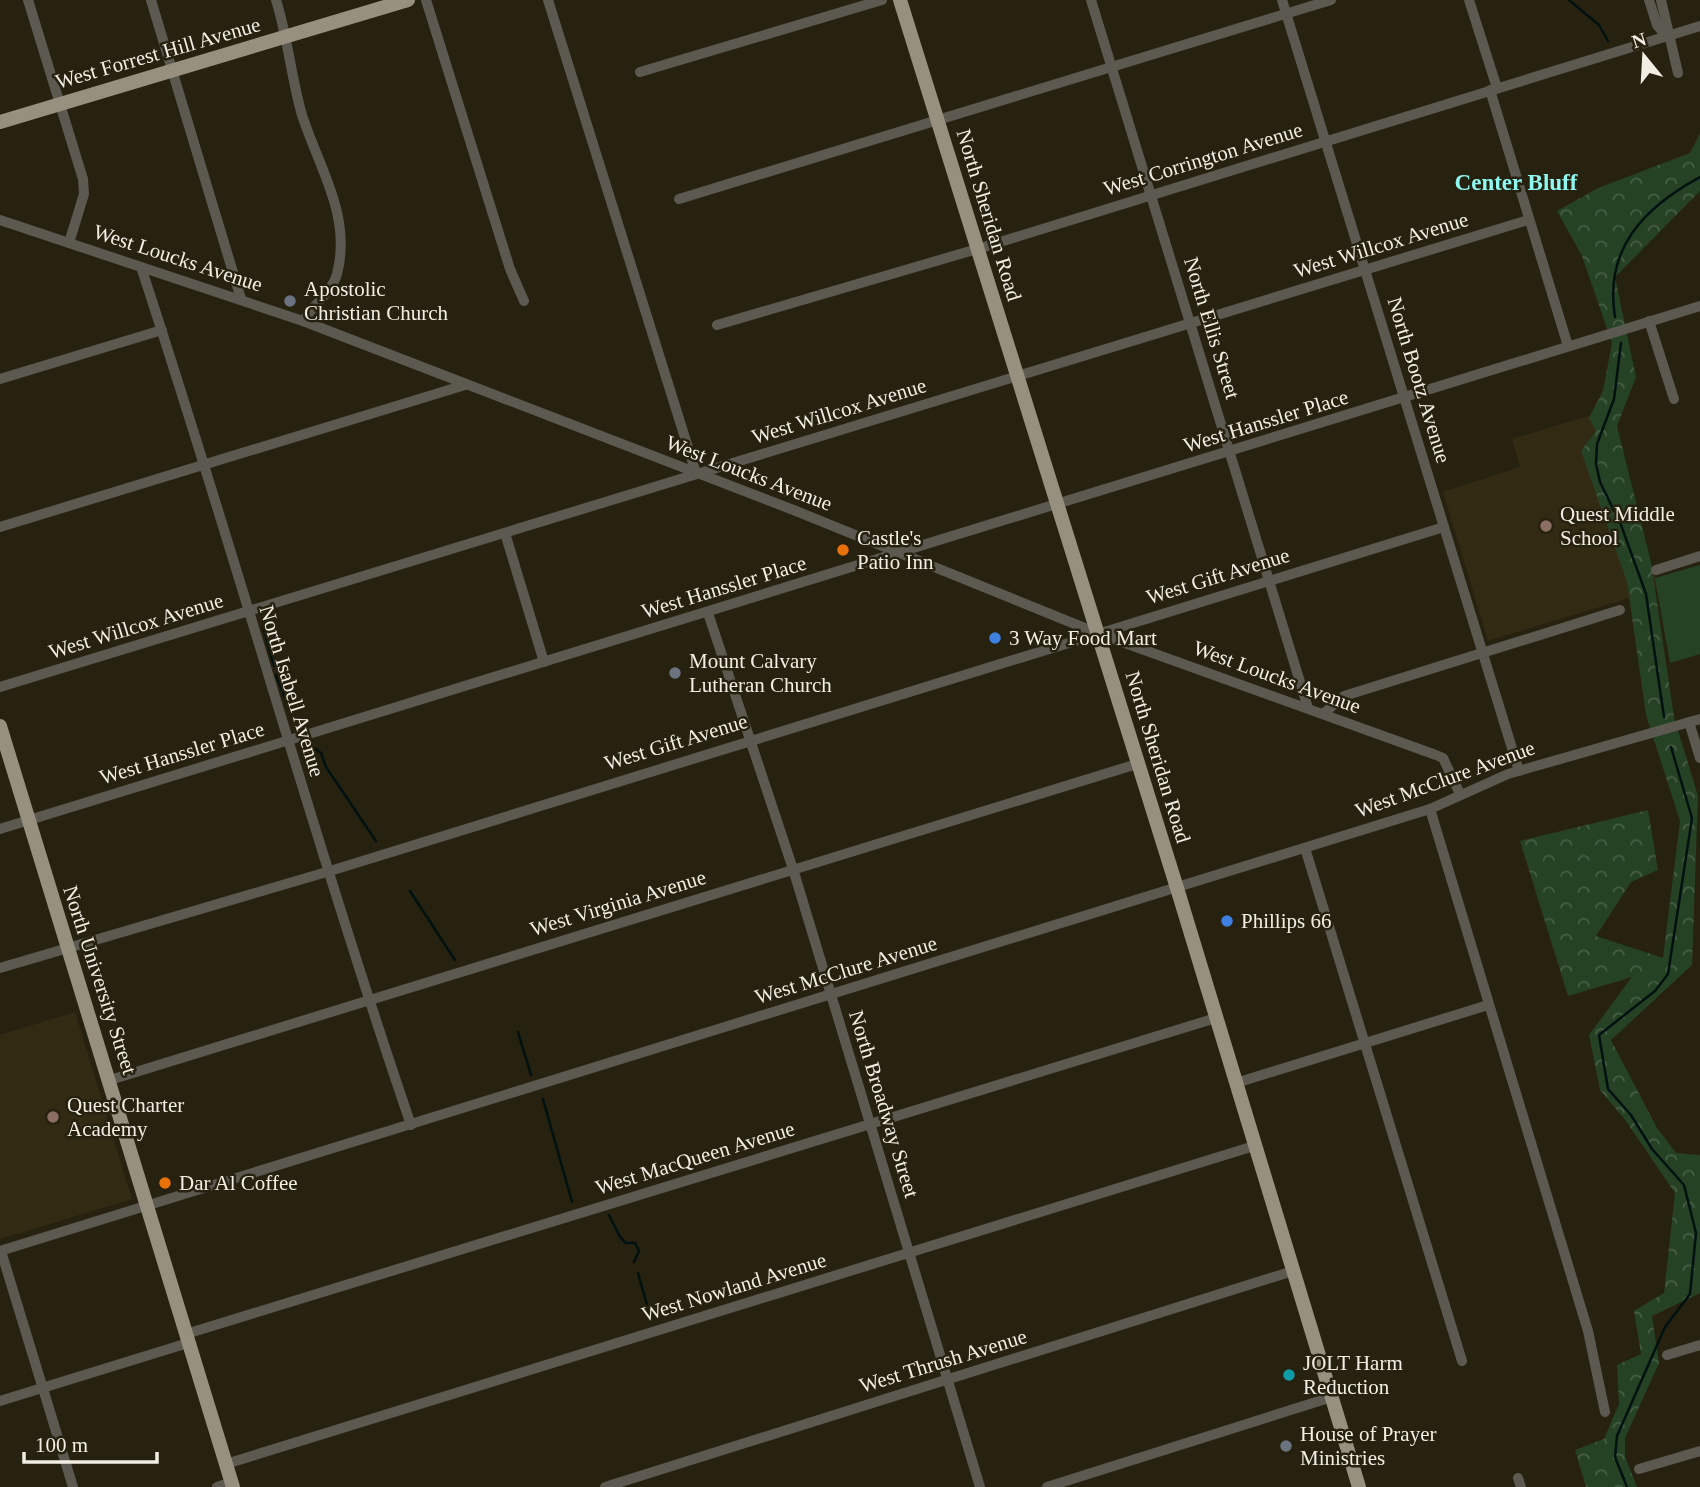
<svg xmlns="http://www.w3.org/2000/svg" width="1700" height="1487" viewBox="0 0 1700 1487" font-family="Georgia,serif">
  <defs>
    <pattern id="forest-crowns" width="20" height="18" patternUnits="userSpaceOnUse" patternTransform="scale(1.75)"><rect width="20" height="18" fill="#264225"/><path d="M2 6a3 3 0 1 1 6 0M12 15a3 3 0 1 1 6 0" fill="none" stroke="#465e44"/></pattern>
  </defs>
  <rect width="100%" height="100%" fill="#272110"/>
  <g fill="#322a12">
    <polygon points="1605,411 1659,589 1488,641 1443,492 1520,467 1512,439"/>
    <polygon points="75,1012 132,1199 0,1239 0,1035"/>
  </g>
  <polygon fill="url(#forest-crowns)" points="1700,133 1700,191 1615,277 1636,377 1617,426 1651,562 1674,717 1698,796 1692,965 1611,1040 1657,1128 1676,1153 1700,1155 1700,1293 1652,1316 1659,1363 1625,1438 1625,1457 1637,1487 1586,1487 1575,1450 1604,1439 1619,1404 1617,1365 1641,1354 1634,1311 1664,1293 1675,1193 1626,1121 1600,1090 1589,1035 1632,977 1568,996 1520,841 1648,810 1658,870 1631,882 1596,936 1663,958 1680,821 1646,715 1627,582 1581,451 1596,431 1589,418 1603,391 1612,343 1582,256 1557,211 1598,188 1690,153"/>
  <polygon fill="#264225" points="1700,565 1700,654 1670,663 1655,578"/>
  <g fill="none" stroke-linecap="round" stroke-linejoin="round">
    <g stroke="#001112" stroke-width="2.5">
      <polyline points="1569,0 1599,25 1608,41"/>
      <path d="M1615,317C1604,249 1643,208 1700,177"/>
      <polyline points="1621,343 1614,399 1597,444 1596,464 1600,482 1621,525 1646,594 1664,717"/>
      <polyline points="264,630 274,666"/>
      <polyline points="276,675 296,726"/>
      <polyline points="309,744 321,753 326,767 376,841"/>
      <polyline points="410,891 455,960"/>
      <polyline points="518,1032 531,1075"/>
      <polyline points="543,1099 572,1202"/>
      <polyline points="609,1215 620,1237 626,1243 635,1243 639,1251 634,1262"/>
      <polyline points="638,1273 647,1305"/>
      <polyline points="1627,1487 1615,1457 1617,1436 1665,1327 1690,1294 1696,1233 1684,1185 1652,1149 1631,1115 1608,1089 1599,1035 1655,991 1668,974 1692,818 1671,747"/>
    </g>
    <g stroke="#5c5950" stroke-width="10">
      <polyline points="28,0 83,179 84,194 69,243"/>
      <polyline points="151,0 241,299"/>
      <path d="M276,0C288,38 291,77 302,115C319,168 352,216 337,274C332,292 313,305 303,321"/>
      <polyline points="426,0 510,269 524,301"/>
      <polyline points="548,0 696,473"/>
      <polyline points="1091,0 1308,708"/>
      <polyline points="1282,0 1519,771"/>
      <polyline points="1469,0 1497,88"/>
      <polyline points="1649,0 1657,25 1667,37"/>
      <polyline points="1661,0 1678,73"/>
      <polyline points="640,72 882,0"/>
      <polyline points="1490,90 1568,346"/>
      <polyline points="679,199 1331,0"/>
      <polyline points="0,220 303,321 796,511 1097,633 1436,755 1443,758 1460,794"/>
      <path d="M141,267C235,552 314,841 411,1125"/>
      <polyline points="1649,321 1674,399"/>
      <polyline points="717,325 984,247 1700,26"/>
      <polyline points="0,379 162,330"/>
      <polyline points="0,527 465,385"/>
      <polyline points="505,533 544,662"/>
      <polyline points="1656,570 1700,556"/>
      <polyline points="708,613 793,869 980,1487"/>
      <polyline points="0,687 1528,220"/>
      <polyline points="1323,714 1344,696 1620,610"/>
      <polyline points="1689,722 1700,758"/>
      <polyline points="1430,809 1588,1331 1605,1412"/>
      <polyline points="0,829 1700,306"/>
      <polyline points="1305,848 1462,1361"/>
      <polyline points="0,968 330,871 1444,527"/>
      <polyline points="110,1080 1137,764"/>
      <polyline points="1236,1083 1488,1005"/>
      <polyline points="0,1251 1430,809 1508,774 1700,719"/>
      <polyline points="1,1251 73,1487"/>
      <polyline points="186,1334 1216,1018"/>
      <polyline points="1667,1355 1700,1345"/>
      <polyline points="0,1401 188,1343"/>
      <polyline points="226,1464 1254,1146"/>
      <polyline points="1639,1469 1700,1451"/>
      <polyline points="1518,1478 1521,1487"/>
      <polyline points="217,1487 232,1482"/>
      <polyline points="605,1487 1293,1271"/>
      <polyline points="1047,1487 1332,1397"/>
    </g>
    <g stroke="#97907f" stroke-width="14">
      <polyline points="900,0 1177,888 1359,1487"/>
      <polyline points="0,122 408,0"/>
      <polyline points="0,726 233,1487"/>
    </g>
  </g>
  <g fill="#6b7280" stroke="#272110" stroke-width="2.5">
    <circle cx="290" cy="301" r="7"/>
    <circle cx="675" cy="673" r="7"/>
    <circle cx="1286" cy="1446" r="7"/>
  </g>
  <g fill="#8d6e63" stroke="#272110" stroke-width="2.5">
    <circle cx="1546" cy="526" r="7"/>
    <circle cx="53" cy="1117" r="7"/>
  </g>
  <g fill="#e8710a" stroke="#272110" stroke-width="2.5">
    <circle cx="843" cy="550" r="7"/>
    <circle cx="165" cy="1183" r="7"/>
  </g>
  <g fill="#3f7fe0" stroke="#272110" stroke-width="2.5">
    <circle cx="995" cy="638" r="7"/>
    <circle cx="1227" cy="921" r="7"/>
  </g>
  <circle fill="#0f9aa8" stroke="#272110" stroke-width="2.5" cx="1289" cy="1375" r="7"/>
  <g text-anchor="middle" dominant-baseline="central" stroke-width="5" stroke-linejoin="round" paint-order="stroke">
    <g font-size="21" fill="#f2eee3" stroke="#272110">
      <text transform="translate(158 53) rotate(-16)">West Forrest Hill Avenue</text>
      <text transform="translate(1203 159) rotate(-17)">West Corrington Avenue</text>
      <text transform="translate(989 215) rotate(73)">North Sheridan Road</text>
      <text transform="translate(1381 245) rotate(-17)">West Willcox Avenue</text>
      <text transform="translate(178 258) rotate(18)">West Loucks Avenue</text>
      <text transform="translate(1212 328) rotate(73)">North Ellis Street</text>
      <text transform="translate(1419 380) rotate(73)">North Bootz Avenue</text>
      <text transform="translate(839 411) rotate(-17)">West Willcox Avenue</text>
      <text transform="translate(1266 421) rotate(-17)">West Hanssler Place</text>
      <text transform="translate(749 473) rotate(21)">West Loucks Avenue</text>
      <text transform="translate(1218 576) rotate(-17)">West Gift Avenue</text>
      <text transform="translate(724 587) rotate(-17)">West Hanssler Place</text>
      <text transform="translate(136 626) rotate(-17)">West Willcox Avenue</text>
      <text transform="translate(1277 677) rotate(20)">West Loucks Avenue</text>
      <text transform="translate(292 691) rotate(73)">North Isabell Avenue</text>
      <text transform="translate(676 742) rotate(-17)">West Gift Avenue</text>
      <text transform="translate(182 753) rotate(-17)">West Hanssler Place</text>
      <text transform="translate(1158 757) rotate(73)">North Sheridan Road</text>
      <text transform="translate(1445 779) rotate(-20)">West McClure Avenue</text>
      <text transform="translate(618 903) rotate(-17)">West Virginia Avenue</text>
      <text transform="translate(846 970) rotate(-17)">West McClure Avenue</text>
      <text transform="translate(100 980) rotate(72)">North University Street</text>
      <text transform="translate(884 1104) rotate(73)">North Broadway Street</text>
      <text transform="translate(695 1158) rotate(-17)">West MacQueen Avenue</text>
      <text transform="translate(734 1287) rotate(-17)">West Nowland Avenue</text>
      <text transform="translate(943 1361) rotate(-17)">West Thrush Avenue</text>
    </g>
    <g font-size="21" fill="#f2eee3" stroke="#272110" text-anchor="start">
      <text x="304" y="289">Apostolic<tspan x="304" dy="24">Christian Church</tspan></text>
      <text x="1560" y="514">Quest Middle<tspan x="1560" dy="24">School</tspan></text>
      <text x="857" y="538">Castle's<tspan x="857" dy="24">Patio Inn</tspan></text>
      <text x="1009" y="638">3 Way Food Mart</text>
      <text x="689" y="661">Mount Calvary<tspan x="689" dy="24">Lutheran Church</tspan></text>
      <text x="1241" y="921">Phillips 66</text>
      <text x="67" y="1105">Quest Charter<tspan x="67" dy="24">Academy</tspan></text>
      <text x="179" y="1183">Dar Al Coffee</text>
      <text x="1303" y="1363">JOLT Harm<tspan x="1303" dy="24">Reduction</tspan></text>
      <text x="1300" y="1434">House of Prayer<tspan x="1300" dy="24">Ministries</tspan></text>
    </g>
    <g font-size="23" font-weight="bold" fill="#8ef8f1" stroke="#272110">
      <text x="1516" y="182">Center Bluff</text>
    </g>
  </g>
  <g transform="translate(1644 56) rotate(342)" stroke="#272110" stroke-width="5" paint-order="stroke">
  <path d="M0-5L12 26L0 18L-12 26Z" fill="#f2eee3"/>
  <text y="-10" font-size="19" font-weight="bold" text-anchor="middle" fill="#f2eee3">N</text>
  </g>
  <path d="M24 1452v10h133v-10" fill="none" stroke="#f2eee3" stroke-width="3.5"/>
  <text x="35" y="1452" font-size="21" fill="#f2eee3" stroke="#272110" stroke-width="5" paint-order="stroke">100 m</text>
</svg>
